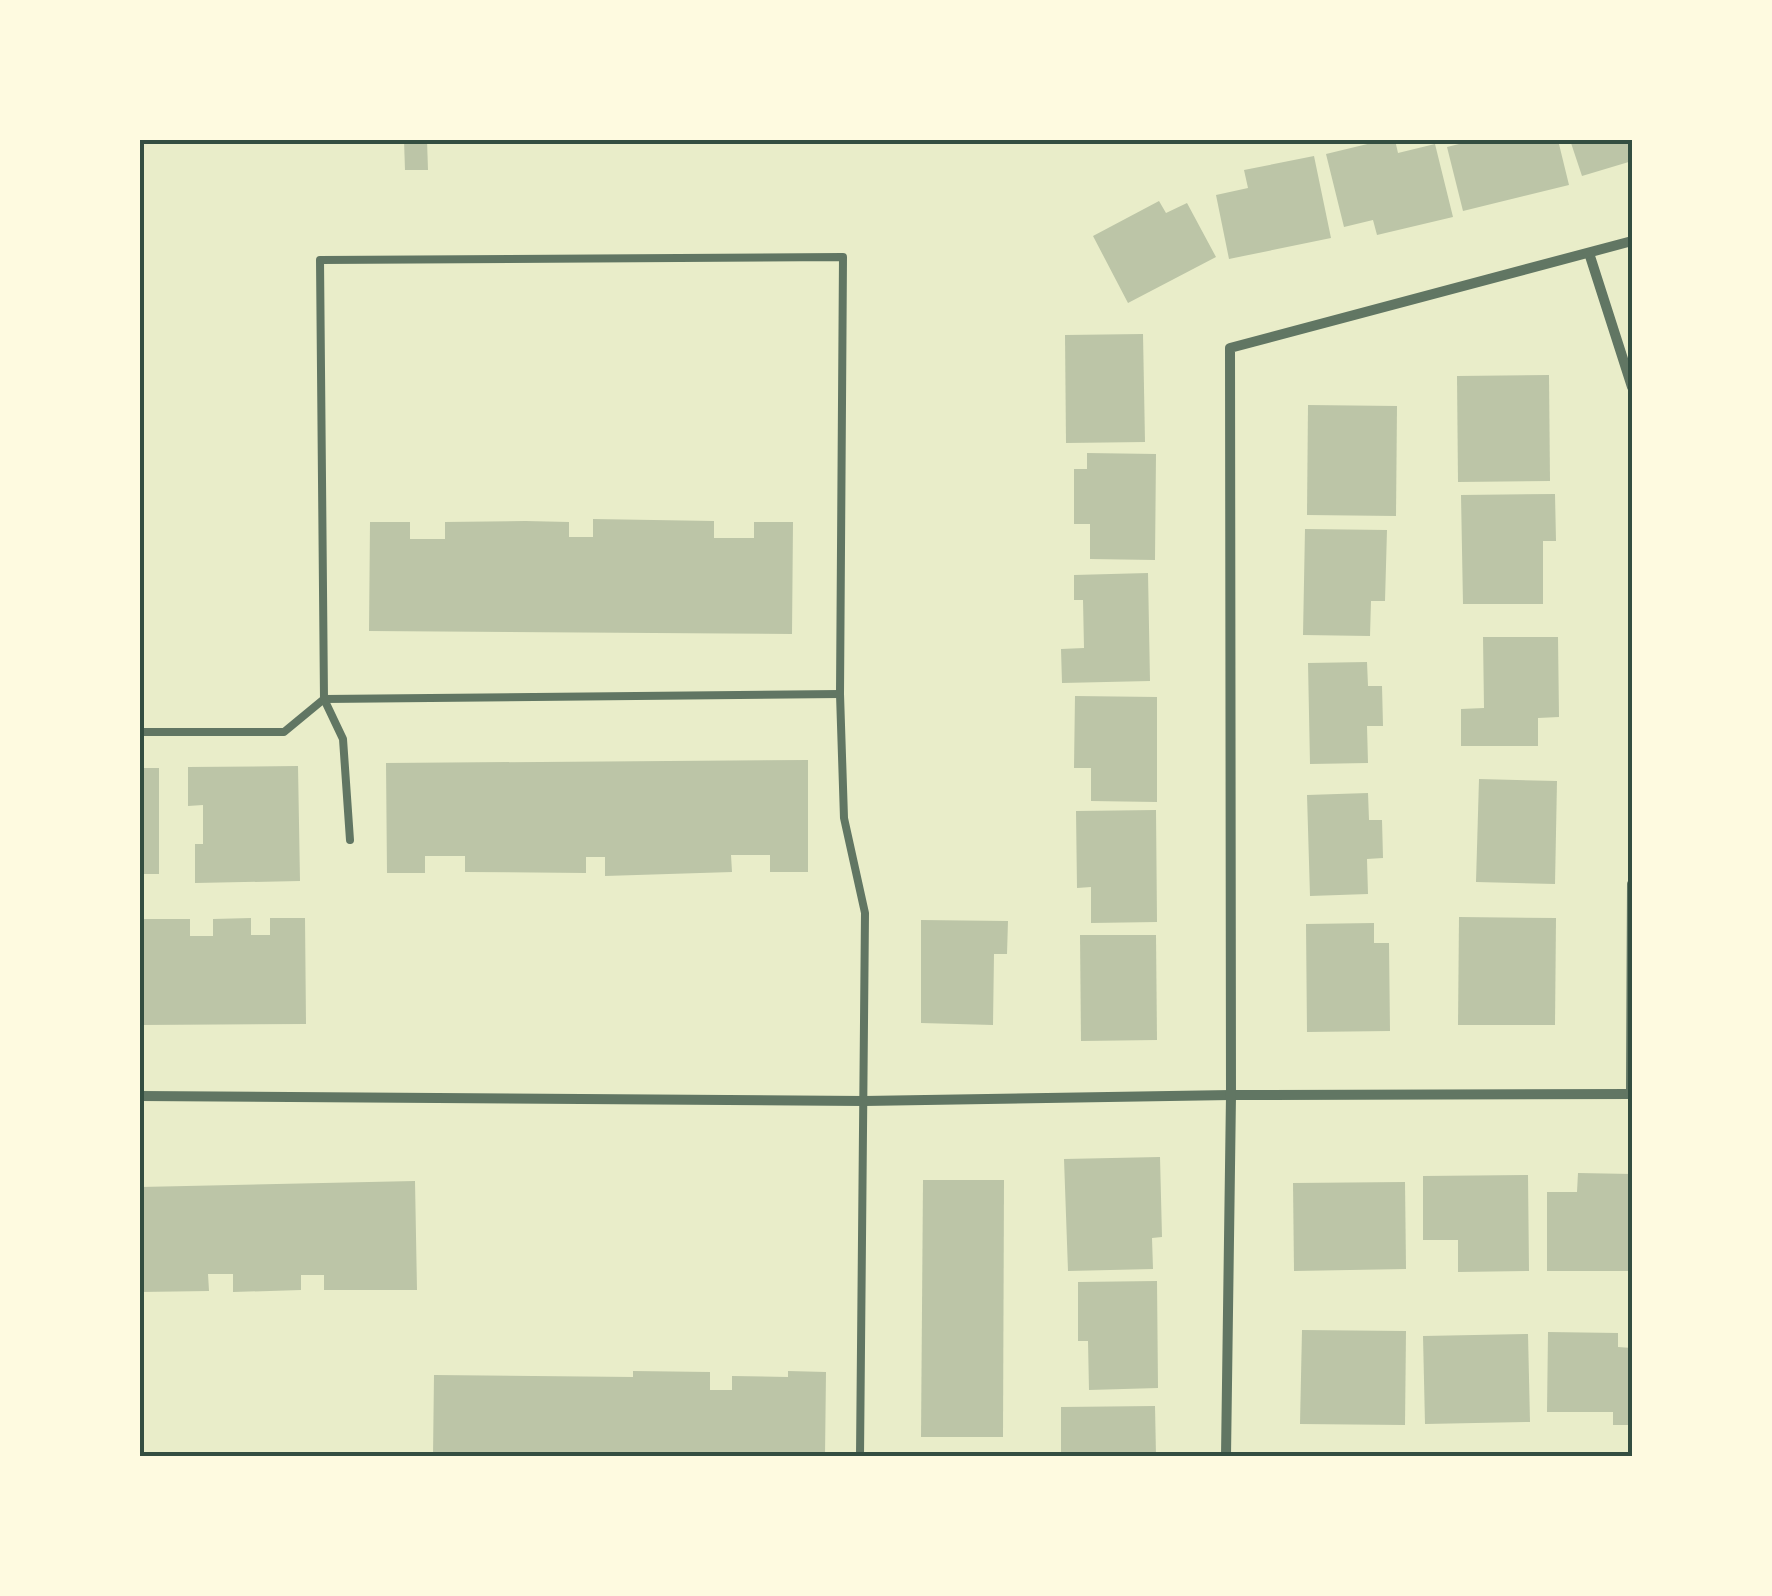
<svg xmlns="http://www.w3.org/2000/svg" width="1772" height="1596" viewBox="0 0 1772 1596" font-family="'Asap Condensed',sans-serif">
  <rect width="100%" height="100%" fill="#e9edc9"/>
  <g fill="#bcc5a7">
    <polygon points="404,140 427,140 428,170 405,170"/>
    <polygon points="601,140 667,140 667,143 601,144"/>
    <polygon points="1384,140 1395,140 1398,153 1435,144 1453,217 1377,235 1373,220 1344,227 1326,154"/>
    <polygon points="1462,140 1558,140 1569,185 1463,211 1447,147 1463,143"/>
    <polygon points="1570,140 1632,140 1632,161 1582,176"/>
    <polygon points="1314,156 1331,238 1229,259 1216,195 1248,188 1244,170"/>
    <polygon points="1159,201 1166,213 1187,203 1216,257 1128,303 1093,236"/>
    <polygon points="1143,334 1145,442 1066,443 1065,335"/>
    <polygon points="1549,375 1550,481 1458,482 1457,376"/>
    <polygon points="1308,405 1397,406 1396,516 1307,515"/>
    <polygon points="1087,453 1156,454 1155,560 1090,559 1090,524 1074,524 1074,469 1087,469"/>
    <polygon points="1555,494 1556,541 1543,541 1543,604 1463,604 1461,495"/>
    <polygon points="593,519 714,521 714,538 754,538 754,522 793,522 792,634 369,631 370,522 410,522 410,539 445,539 445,522 525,521 569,522 569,537 593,537"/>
    <polygon points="1305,529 1387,530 1385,601 1371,601 1370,636 1303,635"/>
    <polygon points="1148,573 1150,681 1062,683 1061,649 1084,648 1083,600 1074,600 1074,575"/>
    <polygon points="1483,637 1558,637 1559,717 1538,718 1538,746 1461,746 1461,709 1484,708"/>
    <polygon points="1367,662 1368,686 1382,686 1383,726 1367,726 1368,763 1310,764 1308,663"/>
    <polygon points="1075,696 1157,697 1157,802 1091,801 1091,768 1074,768"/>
    <polygon points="808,760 808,872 770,872 770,855 731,855 732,872 605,876 605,857 586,857 586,873 465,872 465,856 425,856 425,873 387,873 386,763"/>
    <polygon points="298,766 300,881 195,883 195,844 203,844 203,805 188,806 188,767"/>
    <rect x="140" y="768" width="19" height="106"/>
    <polygon points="1479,779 1557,781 1555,884 1476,882"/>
    <polygon points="1368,793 1369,820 1382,820 1383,858 1367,859 1368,894 1310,896 1307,795"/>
    <polygon points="1156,810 1157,922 1091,923 1091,887 1077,888 1076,811"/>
    <polygon points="1459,917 1556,918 1555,1025 1458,1025"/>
    <polygon points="251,918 251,935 270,935 270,918 305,918 306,1024 140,1025 140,919 190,919 190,936 213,936 213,919"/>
    <polygon points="921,920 1008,921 1007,954 994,954 993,1025 921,1023"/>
    <polygon points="1374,923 1374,943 1389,943 1390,1031 1307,1032 1306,924"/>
    <polygon points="1080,935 1156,935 1157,1040 1081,1041"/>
    <polygon points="1160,1157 1162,1237 1152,1238 1153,1269 1068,1271 1064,1159"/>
    <polygon points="1578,1173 1632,1174 1632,1271 1547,1271 1547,1192 1577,1192"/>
    <polygon points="1528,1175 1529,1271 1458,1272 1458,1240 1423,1240 1423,1176"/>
    <polygon points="923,1180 1004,1180 1003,1437 921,1437"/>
    <polygon points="415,1181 417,1290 324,1290 324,1275 301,1275 301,1290 233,1292 233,1274 208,1274 209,1291 140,1292 140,1187"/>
    <polygon points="1405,1182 1406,1269 1294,1271 1293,1183"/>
    <polygon points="1157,1281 1158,1388 1089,1390 1088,1341 1078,1341 1078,1282"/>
    <polygon points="1302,1330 1406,1331 1405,1425 1300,1424"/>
    <polygon points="1548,1332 1618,1333 1618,1347 1632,1348 1632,1425 1613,1425 1613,1412 1547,1412"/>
    <polygon points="1528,1334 1530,1422 1425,1424 1423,1336"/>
    <polygon points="633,1371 710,1372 710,1390 732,1390 732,1376 788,1377 788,1371 826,1372 825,1456 433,1456 434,1375 633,1377"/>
    <polygon points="1155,1406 1156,1456 1061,1456 1061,1407"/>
  </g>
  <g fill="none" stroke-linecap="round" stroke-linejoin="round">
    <g stroke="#617663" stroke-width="8">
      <polyline points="140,732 284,732 324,699 840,694"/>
      <polyline points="350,840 343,739 324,699 320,260 843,257 840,694 844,818 865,913 860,1456"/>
    </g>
    <g stroke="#617663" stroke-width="10">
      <polyline points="1589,253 1632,387"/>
      <polyline points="1631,1094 1632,884"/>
      <polyline points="140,1096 864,1101 1231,1095 1632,1094"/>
      <polyline points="1226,1456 1231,1095 1230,348 1632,241"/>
    </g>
  </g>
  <rect width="1772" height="1596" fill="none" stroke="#fefae0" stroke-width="285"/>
  <rect x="142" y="142" width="1488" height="1312" fill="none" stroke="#344e41" stroke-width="4"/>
</svg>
